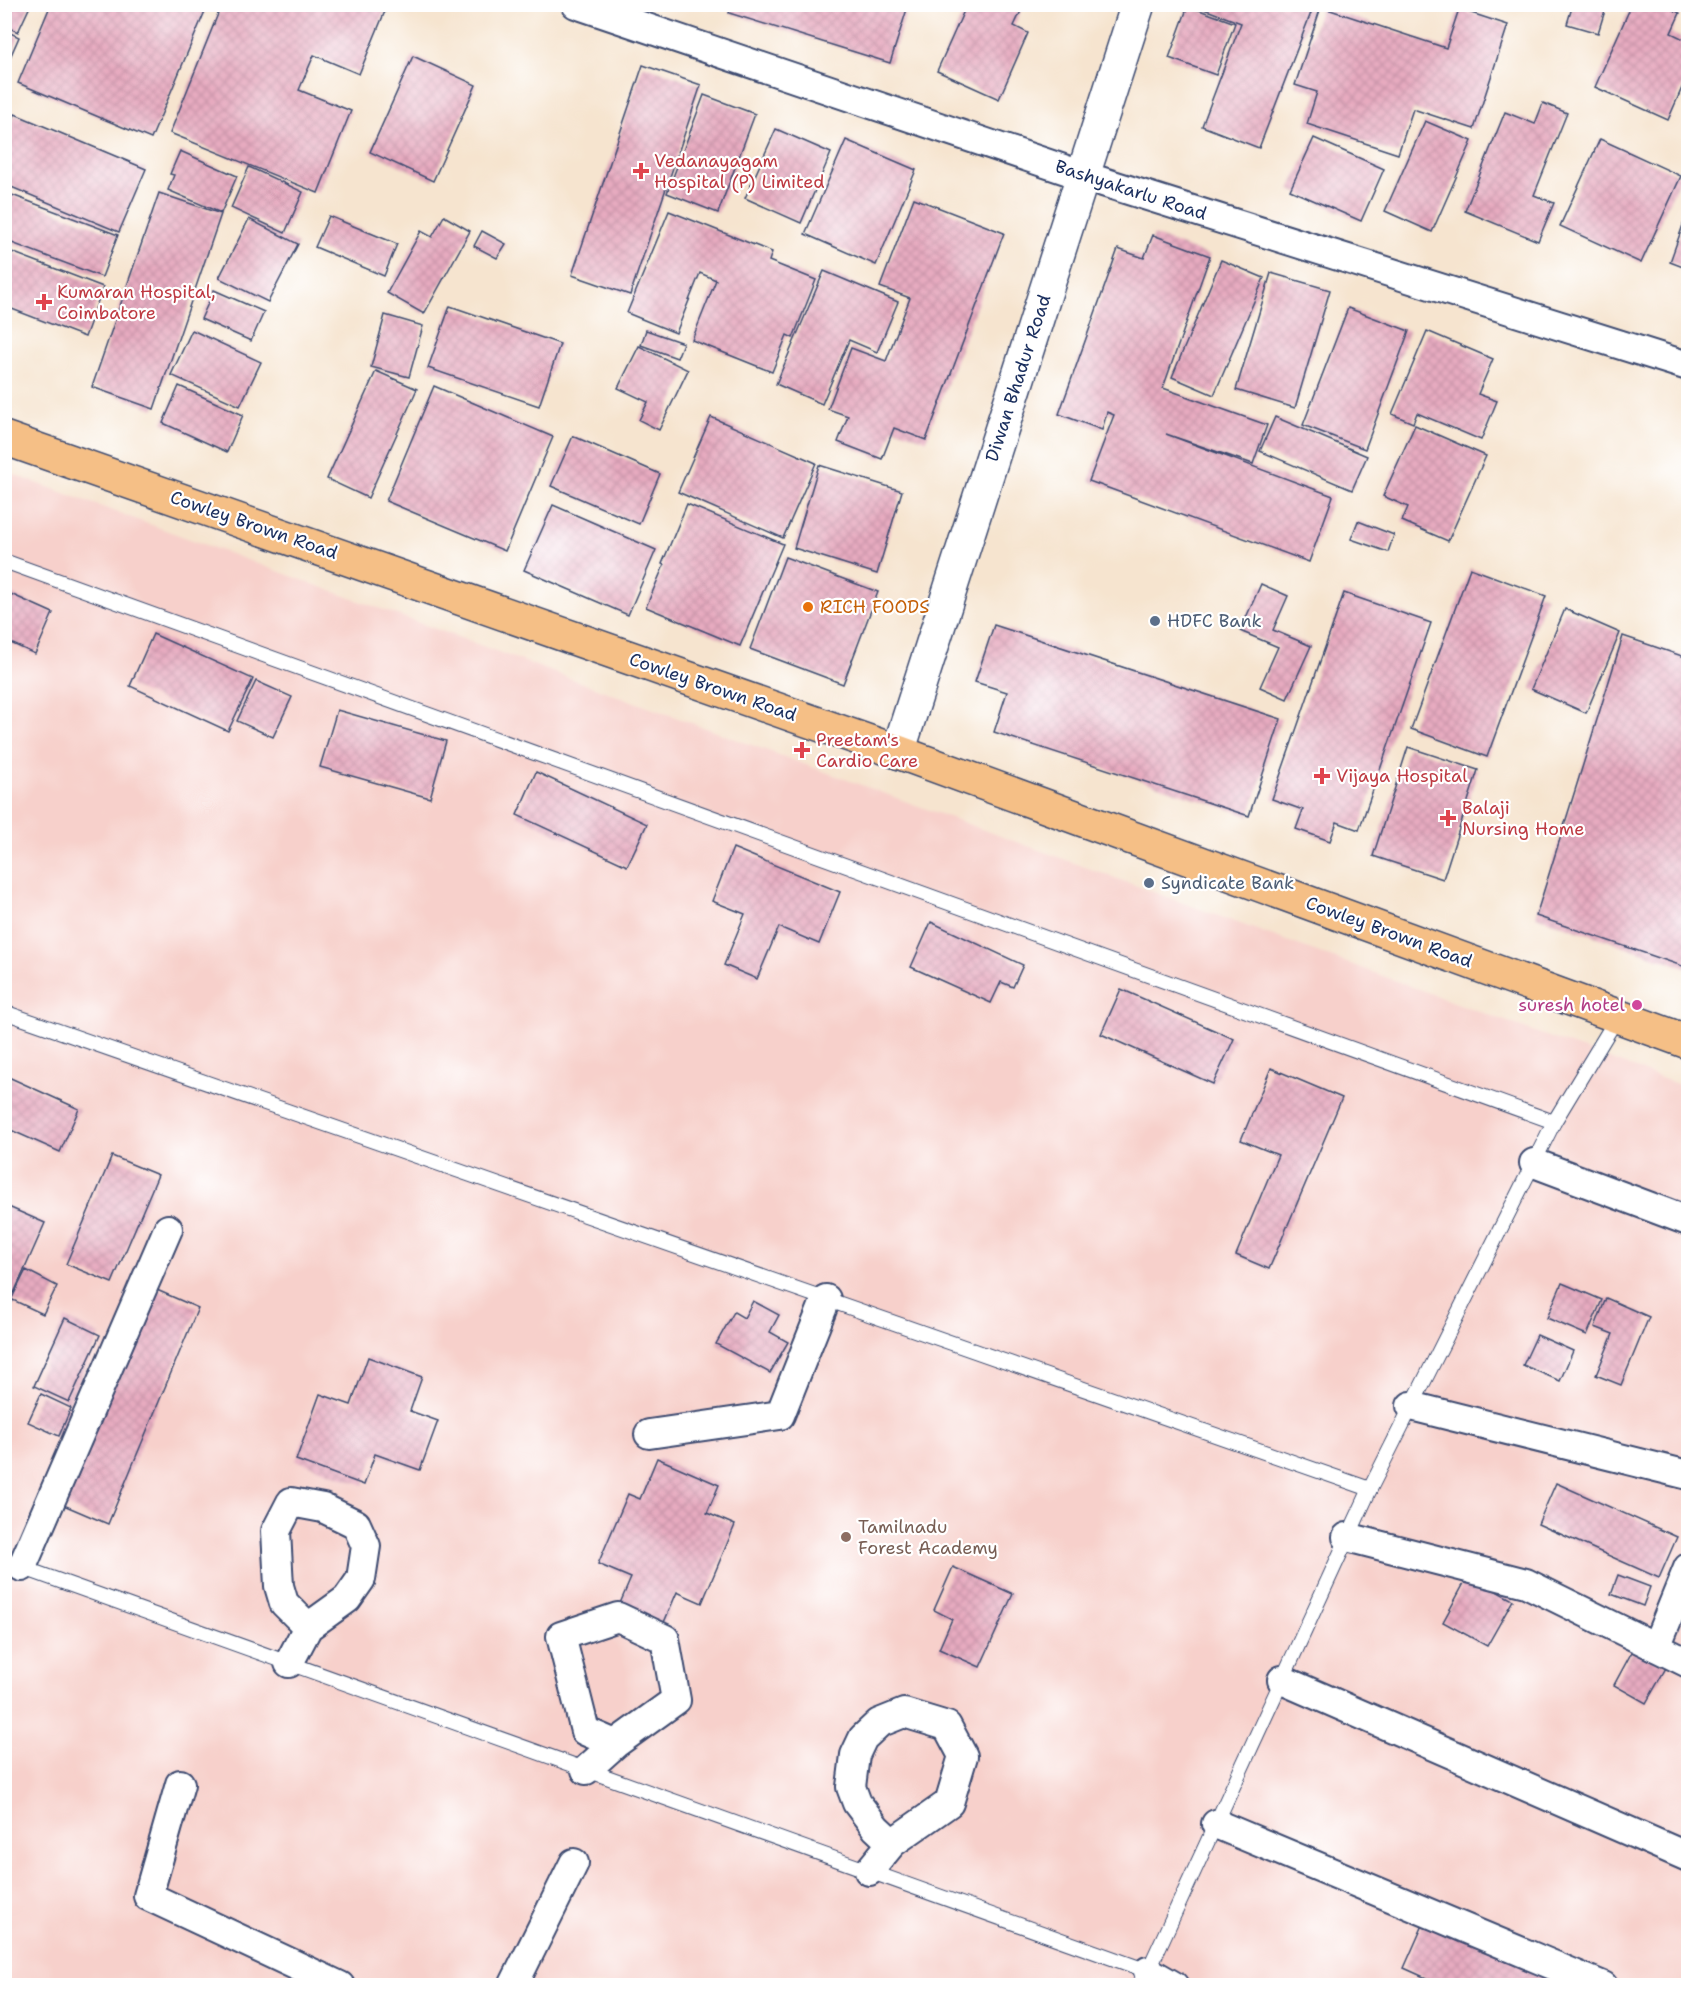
<svg xmlns="http://www.w3.org/2000/svg" width="1693" height="1990" viewBox="0 0 1693 1990" font-family="'Shantell Sans',sans-serif">
  <defs>
    <pattern id="building-cross-hatch" width="8" height="8" patternUnits="userSpaceOnUse" patternTransform="scale(1.5)"><rect width="8" height="8" fill="#e7abc0"/><path d="M0 0l8 8M0 8l8-8" fill="none" stroke="#c693a7"/></pattern>
  </defs>
  <rect width="100%" height="100%" fill="#fff"/>
  <filter id="ink" filterUnits="userSpaceOnUse"><feTurbulence type="fractalNoise" baseFrequency=".0167" numOctaves="2"/><feDisplacementMap in="SourceGraphic" scale="12" xChannelSelector="R" yChannelSelector="G"/><feConvolveMatrix kernelMatrix="1 2 1 2 8 2 1 2 1" color-interpolation-filters="sRGB"/></filter>
  <filter id="wash" filterUnits="userSpaceOnUse"><feTurbulence type="fractalNoise" baseFrequency=".008" numOctaves="4" result="noise"/><feDisplacementMap in="SourceGraphic" scale="24" xChannelSelector="R" yChannelSelector="G"/><feGaussianBlur stdDeviation="1.35" result="paint"/><feColorMatrix in="noise" values="0 0 0 0 0 0 0 0 0 0 0 0 0 0 0 0 0 1.4 0 .05"/><feComposite in="paint" operator="in"/></filter>
  <g filter="url(#wash)">
    <rect width="100%" height="100%" fill="#f6e4cf"/>
    <polygon fill="#f7d0cb" points="4,471 1688,1088 1688,1985 5,1985"/>
    <g id="blocks">
      <g fill="url(#building-cross-hatch)">
        <polygon points="5,4 31,4 18,32 5,26"/>
        <polygon points="51,4 208,4 151,139 18,83"/>
        <polygon points="222,4 388,4 359,74 314,55 299,90 351,111 318,193 170,133"/>
        <polygon points="732,4 893,4 907,9 890,63 729,13"/>
        <polygon points="967,4 1007,4 1021,11 1014,26 1028,33 999,99 937,71"/>
        <polygon points="1206,4 1314,5 1259,148 1202,126 1241,23 1204,9"/>
        <polygon points="1573,4 1607,4 1598,33 1567,24"/>
        <polygon points="1632,4 1661,4 1680,13 1671,33 1688,41 1688,74 1668,120 1595,87"/>
        <polygon points="1188,6 1235,23 1216,75 1169,58"/>
        <polygon points="1321,7 1446,48 1459,9 1508,25 1474,129 1413,109 1398,154 1307,124 1317,92 1295,85"/>
        <polygon points="4,30 19,37 4,71"/>
        <polygon points="413,56 476,85 433,181 370,152"/>
        <polygon points="643,65 701,85 630,295 572,275"/>
        <polygon points="704,95 755,114 718,213 667,193"/>
        <polygon points="1543,103 1567,113 1534,195 1554,203 1538,241 1465,211 1505,112 1535,124"/>
        <polygon points="4,106 9,107 5,120 4,120"/>
        <polygon points="15,114 146,169 119,232 4,184 4,139"/>
        <polygon points="1425,121 1472,141 1432,232 1385,211"/>
        <polygon points="776,129 831,153 801,223 745,198"/>
        <polygon points="1314,138 1384,169 1361,221 1290,190"/>
        <polygon points="1600,139 1681,176 1641,263 1560,226"/>
        <polygon points="846,140 916,170 876,265 805,234"/>
        <polygon points="180,151 237,176 221,213 168,190 174,175 170,174"/>
        <polygon points="249,167 303,192 285,233 231,208"/>
        <polygon points="4,192 118,235 102,277 4,240"/>
        <polygon points="159,193 221,214 154,409 92,387"/>
        <polygon points="914,198 1004,233 926,440 894,428 882,459 838,442 848,416 828,409 851,348 886,361 910,298 880,287"/>
        <polygon points="669,211 772,252 769,261 816,280 793,338 787,335 772,372 692,340 716,280 700,273 676,333 627,313"/>
        <polygon points="1688,211 1688,269 1670,262"/>
        <polygon points="329,216 397,244 384,276 315,247"/>
        <polygon points="444,216 470,231 424,314 387,293 421,231 432,237"/>
        <polygon points="249,219 298,244 268,302 219,278"/>
        <polygon points="482,231 506,244 497,258 474,246"/>
        <polygon points="1153,235 1210,256 1163,388 1267,425 1253,464 1166,434 1333,496 1309,562 1089,481 1114,415 1107,412 1102,430 1059,414 1118,249 1144,258"/>
        <polygon points="4,249 103,287 85,337 4,306"/>
        <polygon points="1221,260 1264,278 1214,395 1172,377"/>
        <polygon points="824,271 898,302 877,352 849,340 822,404 776,384"/>
        <polygon points="1271,273 1330,290 1295,408 1236,390"/>
        <polygon points="214,290 264,312 251,341 201,319"/>
        <polygon points="450,306 560,344 539,406 428,368"/>
        <polygon points="1348,308 1409,331 1365,449 1303,425"/>
        <polygon points="385,315 423,326 409,377 371,367"/>
        <polygon points="192,330 261,362 240,406 171,375"/>
        <polygon points="646,330 683,343 677,358 641,345"/>
        <polygon points="1427,331 1493,359 1478,394 1497,401 1481,440 1417,413 1413,423 1392,414"/>
        <polygon points="639,346 688,370 659,430 639,420 648,402 618,388"/>
        <polygon points="376,371 417,389 368,498 327,479"/>
        <polygon points="179,386 243,415 227,452 163,423"/>
        <polygon points="434,386 553,437 505,551 386,501"/>
        <polygon points="711,417 816,463 783,538 678,492"/>
        <polygon points="1275,417 1367,456 1352,490 1260,451"/>
        <polygon points="1415,425 1486,456 1448,541 1402,521 1408,507 1383,496"/>
        <polygon points="573,436 660,474 639,524 551,486"/>
        <polygon points="819,465 902,491 877,574 794,548"/>
        <polygon points="687,504 783,544 740,646 646,607 664,565 662,564"/>
        <polygon points="553,505 656,550 628,615 524,570"/>
        <polygon points="1358,521 1394,535 1388,552 1351,539"/>
        <polygon points="785,557 878,592 843,684 750,649"/>
        <polygon points="1470,568 1546,596 1487,757 1411,729"/>
        <polygon points="1261,584 1288,596 1273,630 1311,646 1287,699 1260,687 1278,647 1240,631"/>
        <polygon points="4,591 53,613 35,654 4,640"/>
        <polygon points="1344,593 1431,623 1359,830 1337,822 1330,841 1296,829 1303,810 1272,799"/>
        <polygon points="1565,609 1620,633 1586,713 1531,689"/>
        <polygon points="994,625 1281,719 1249,816 994,732 1007,692 975,682"/>
        <polygon points="153,634 253,679 228,731 130,686"/>
        <polygon points="1623,636 1688,658 1688,968 1536,916"/>
        <polygon points="256,681 292,697 273,737 237,721"/>
        <polygon points="337,710 446,741 430,798 320,767"/>
        <polygon points="1408,747 1478,770 1443,879 1373,856"/>
        <polygon points="536,772 647,824 627,866 517,815"/>
        <polygon points="733,848 840,892 819,944 779,927 757,979 724,965 745,914 712,901"/>
        <polygon points="931,922 1023,965 1013,987 1001,982 991,1003 911,967"/>
        <polygon points="1121,989 1234,1039 1213,1084 1101,1034"/>
        <polygon points="1271,1068 1342,1098 1269,1269 1236,1255 1278,1155 1241,1140"/>
        <polygon points="4,1075 79,1109 60,1152 4,1127"/>
        <polygon points="112,1156 158,1175 112,1283 66,1264"/>
        <polygon points="4,1205 45,1223 14,1293 4,1288"/>
        <polygon points="26,1270 57,1286 43,1314 13,1300 4,1317 4,1294 12,1298"/>
        <polygon points="1562,1283 1602,1300 1587,1335 1547,1318"/>
        <polygon points="150,1287 198,1308 108,1524 59,1503"/>
        <polygon points="1606,1298 1649,1317 1621,1385 1596,1375 1613,1334 1595,1327"/>
        <polygon points="753,1301 779,1315 770,1332 788,1342 770,1373 716,1344 734,1312 744,1318"/>
        <polygon points="65,1318 100,1335 69,1402 34,1386"/>
        <polygon points="1537,1335 1573,1351 1560,1381 1523,1365"/>
        <polygon points="368,1357 422,1377 410,1411 438,1421 420,1470 375,1454 364,1485 296,1460 320,1394 351,1405"/>
        <polygon points="41,1394 71,1408 59,1436 28,1422"/>
        <polygon points="657,1458 719,1485 707,1513 735,1525 702,1603 677,1592 662,1627 618,1608 631,1578 598,1564 628,1494 640,1499"/>
        <polygon points="1556,1483 1677,1537 1659,1578 1538,1524"/>
        <polygon points="953,1567 1013,1594 980,1667 939,1649 952,1619 934,1610"/>
        <polygon points="1618,1575 1650,1587 1643,1606 1611,1594"/>
        <polygon points="1468,1576 1513,1600 1487,1646 1443,1622"/>
        <polygon points="1634,1648 1667,1666 1646,1703 1614,1685"/>
        <polygon points="1427,1916 1584,1986 1444,1986 1404,1968"/>
      </g>
    </g>
  </g>
  <g filter="url(#ink)">
    <use href="#blocks" fill-opacity="0" stroke="#3c4a6f" stroke-width="1.5"/>
    <g fill="none" stroke-linecap="round" stroke-linejoin="round">
      <defs>
        <g id="service">
          <polyline points="4,561 1554,1122"/>
          <polyline points="4,1012 1370,1489"/>
          <polyline points="4,1561 1148,1971"/>
          <polyline points="1138,1986 1148,1971 1370,1489 1554,1122 1618,1016"/>
        </g>
        <g id="minor">
          <polyline points="576,4 1084,176 1688,366"/>
          <polyline points="1534,1163 1688,1221"/>
          <polyline points="1411,1406 1688,1475"/>
          <polyline points="649,1434 780,1415 826,1299"/>
          <polyline points="1347,1537 1526,1583 1688,1663"/>
          <polyline points="22,1567 168,1229"/>
          <polyline points="1656,1647 1688,1568"/>
          <polyline points="289,1663 308,1627 347,1599 361,1579 366,1546 356,1524 323,1508 291,1502 276,1531 279,1586 284,1603 308,1627"/>
          <polyline points="1282,1680 1688,1857"/>
          <polyline points="586,1770 615,1744 676,1700 665,1639 618,1617 561,1636 585,1731 615,1744"/>
          <polyline points="180,1784 148,1896 340,1986"/>
          <polyline points="1216,1824 1603,1986"/>
          <polyline points="869,1871 892,1843 949,1803 963,1756 947,1726 904,1713 879,1723 863,1738 855,1755 851,1787 857,1803 876,1828 892,1843"/>
          <polyline points="1148,1971 1174,1986"/>
          <polyline points="513,1986 574,1863"/>
        </g>
        <polyline id="tertiary" points="898,752 1138,4"/>
        <polyline id="primary" points="4,438 898,752 1688,1042"/>
      </defs>
      <use href="#service" stroke="#3c4a6f" stroke-width="16"/>
      <use href="#minor" stroke="#3c4a6f" stroke-width="32"/>
      <use href="#tertiary" stroke="#3c4a6f" stroke-width="36"/>
      <use href="#primary" stroke="#3c4a6f" stroke-width="36"/>
      <use href="#service" stroke="#fff" stroke-width="14"/>
      <use href="#minor" stroke="#fff" stroke-width="28"/>
      <use href="#tertiary" stroke="#fff" stroke-width="33"/>
      <use href="#primary" stroke="#f5bf86" stroke-width="33"/>
    </g>
  </g>
  <g fill="#e0444e" stroke="#fff" stroke-width="2">
    <path d="M638 162h6v6h6v6h-6v6h-6v-6h-6v-6h6z"/>
    <path d="M41 293h6v6h6v6h-6v6h-6v-6h-6v-6h6z"/>
    <path d="M799 741h6v6h6v6h-6v6h-6v-6h-6v-6h6z"/>
    <path d="M1319 767h6v6h6v6h-6v6h-6v-6h-6v-6h6z"/>
    <path d="M1445 809h6v6h6v6h-6v6h-6v-6h-6v-6h6z"/>
  </g>
  <circle fill="#e8710a" stroke="#fff" stroke-width="2" cx="808" cy="607" r="6"/>
  <g fill="#5c6f8a" stroke="#fff" stroke-width="2">
    <circle cx="1155" cy="621" r="6"/>
    <circle cx="1149" cy="883" r="6"/>
  </g>
  <circle fill="#d1479c" stroke="#fff" stroke-width="2" cx="1637" cy="1005" r="6"/>
  <circle fill="#8d6e63" stroke="#fff" stroke-width="2" cx="846" cy="1537" r="6"/>
  <g text-anchor="middle" dominant-baseline="central" stroke-width="4.5" stroke-linejoin="round" paint-order="stroke">
    <g font-size="18" fill="#be3a42" stroke="#fff" text-anchor="start">
      <text x="654" y="161">Vedanayagam<tspan x="654" dy="21">Hospital (P) Limited</tspan></text>
      <text x="57" y="292">Kumaran Hospital,<tspan x="57" dy="21">Coimbatore</tspan></text>
      <text x="816" y="740">Preetam's<tspan x="816" dy="21">Cardio Care</tspan></text>
      <text x="1336" y="776">Vijaya Hospital</text>
      <text x="1462" y="808">Balaji<tspan x="1462" dy="21">Nursing Home</tspan></text>
    </g>
    <g font-size="18" fill="#1b2f5e" stroke="#fff">
      <text transform="translate(1131 190) rotate(18)">Bashyakarlu Road</text>
      <text transform="translate(1018 378) rotate(-72)">Diwan Bhadur Road</text>
      <text transform="translate(254 525) rotate(19)">Cowley Brown Road</text>
      <text transform="translate(713 687) rotate(19)">Cowley Brown Road</text>
      <text transform="translate(1389 932) rotate(20)">Cowley Brown Road</text>
    </g>
    <g font-size="18" fill="#c56008" stroke="#fff" text-anchor="start">
      <text x="820" y="607">RICH FOODS</text>
    </g>
    <g font-size="18" fill="#4e5e75" stroke="#fff" text-anchor="start">
      <text x="1167" y="621">HDFC Bank</text>
      <text x="1161" y="883">Syndicate Bank</text>
    </g>
    <g font-size="18" fill="#b23c85" stroke="#fff" text-anchor="end">
      <text x="1625" y="1005">suresh hotel</text>
    </g>
    <g font-size="18" fill="#785e54" stroke="#fff" text-anchor="start">
      <text x="858" y="1527">Tamilnadu<tspan x="858" dy="21">Forest Academy</tspan></text>
    </g>
  </g>
  <rect width="1693" height="1990" fill="none" stroke="#fff" stroke-width="24"/>
</svg>
